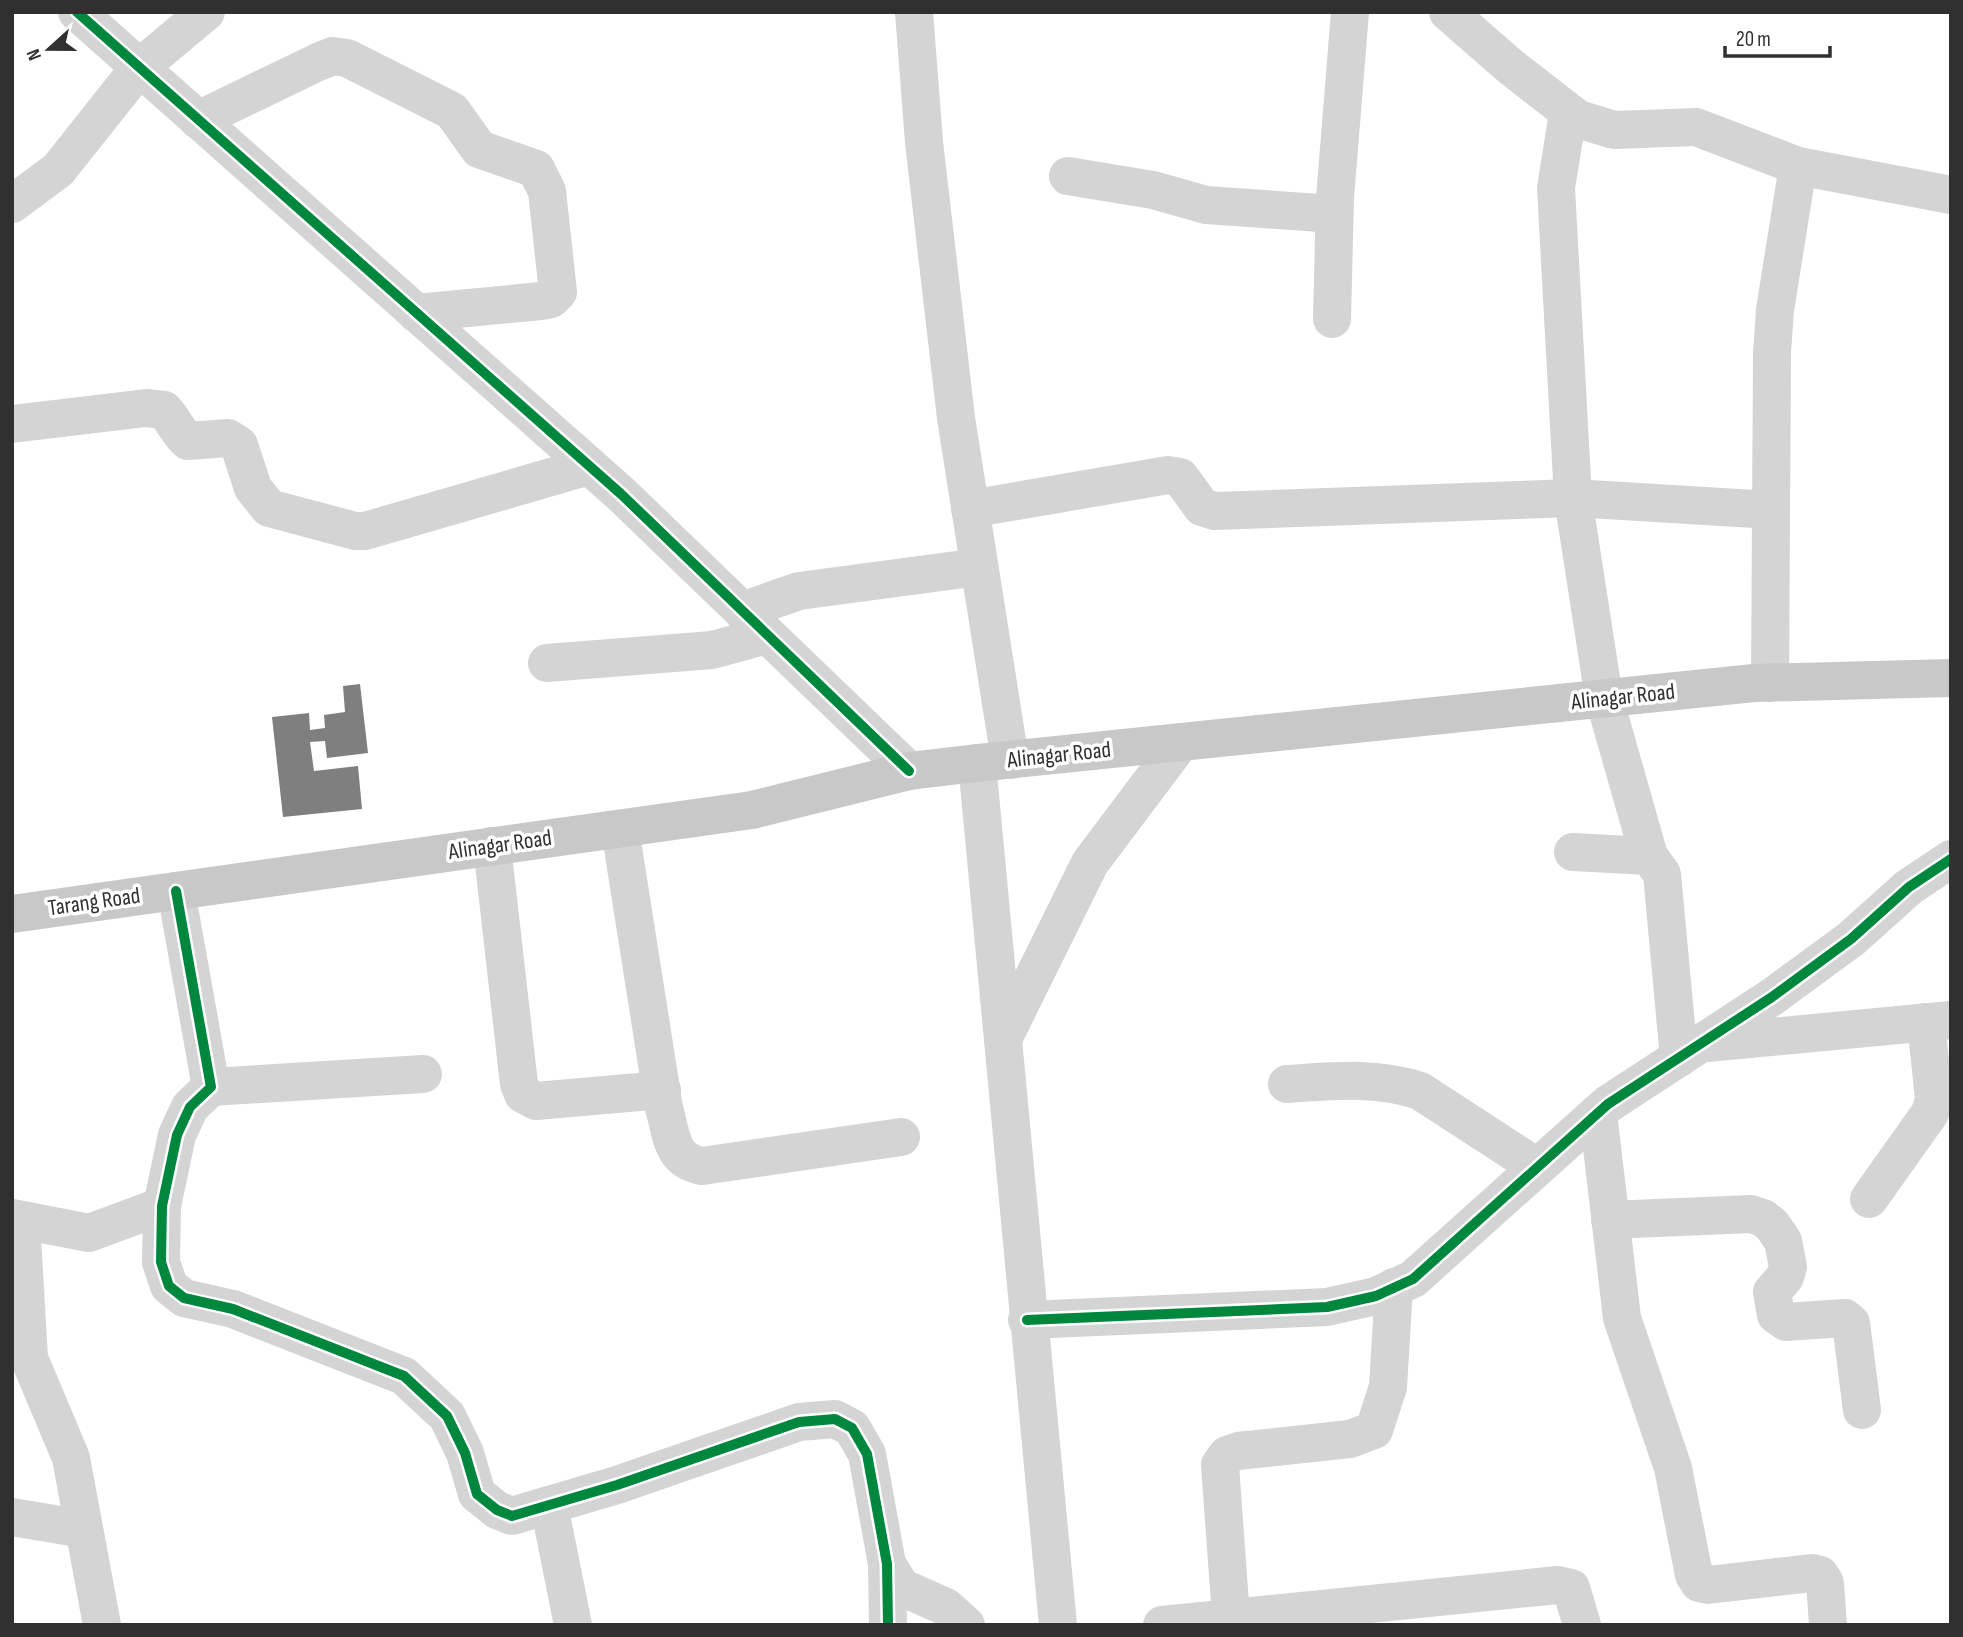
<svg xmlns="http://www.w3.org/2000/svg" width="1963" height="1637" viewBox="0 0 1963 1637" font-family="'Sofia Sans Condensed',sans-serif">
  <rect width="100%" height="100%" fill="#fff"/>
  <polygon fill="#7f7f7f" points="360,684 368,753 327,758 325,741 310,742 314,771 358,766 362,809 283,817 272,717 309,713 310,730 325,728 324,715 345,712 343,686"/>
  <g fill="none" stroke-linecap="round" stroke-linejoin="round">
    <g stroke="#d4d4d4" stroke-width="38">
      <polyline points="77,12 621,494 909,771"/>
      <polyline points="914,12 924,142 956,418 1010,760"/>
      <polyline points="1448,12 1511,67 1578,119 1614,130 1696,127 1798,166 1951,195"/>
      <polyline points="1568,113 1556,188 1573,498 1604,698 1649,856"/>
      <polyline points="198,120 318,62 333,56 347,58 452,111 479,149 536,169 547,191 558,292 551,299 541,301 416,313"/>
      <polyline points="1068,176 1153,190 1206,205 1334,214"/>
      <polyline points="12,204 58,170 139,68 206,12"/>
      <polyline points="1332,319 1335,198 1350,12"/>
      <path d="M12,424L146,408L164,410C174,420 177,432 188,441L228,438L239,445L253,488L269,508L355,531H365L589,466"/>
      <polyline points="970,509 1168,475 1180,477 1202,507 1214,511 1573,498 1771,510"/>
      <polyline points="742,611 799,591 979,567"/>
      <polyline points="547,663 712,650 767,635"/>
      <polyline points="1770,683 1772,353 1775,310 1798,166"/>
      <polyline points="977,763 1058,1625"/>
      <path d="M620,829L664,1108C672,1135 670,1160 702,1166L901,1137"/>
      <polyline points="492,846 519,1084 523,1094 536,1101 662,1090"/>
      <polyline points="1573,852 1649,856 1662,874 1679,1058"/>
      <polyline points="176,891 211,1087 190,1107 177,1135 162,1206 161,1262 169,1286 184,1298 233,1309 404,1376 447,1416 465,1453 477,1494 497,1510 512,1516 617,1485 799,1422 835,1419 852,1428 867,1454 887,1564 888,1625"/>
      <polyline points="1003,1039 1090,863 1181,742"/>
      <polyline points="1707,1043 1951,1020"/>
      <path d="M1287,1084C1333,1081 1377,1076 1420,1091L1537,1167"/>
      <polyline points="211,1087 423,1074"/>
      <polyline points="1598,1113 1622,1318 1673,1468 1694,1575 1699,1583 1708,1585 1812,1573 1820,1575 1825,1583 1828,1625"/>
      <polyline points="1869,1199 1930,1113 1934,1099 1926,1022"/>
      <polyline points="12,1218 89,1233 162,1206"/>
      <polyline points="21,1220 29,1358 71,1458 102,1625"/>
      <polyline points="1610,1220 1751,1214 1763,1218 1772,1225 1783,1241 1788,1267 1785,1277 1772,1292 1776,1315 1786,1322 1845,1318 1851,1323 1862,1410"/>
      <polyline points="1027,1320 1327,1307 1376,1296 1413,1279 1608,1104 1772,997 1851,939 1909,887 1951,859"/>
      <polyline points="549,1505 573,1625"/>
      <polyline points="12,1517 84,1529"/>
      <polyline points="887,1564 901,1587 946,1607 966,1625"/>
      <polyline points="1231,1617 1220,1465 1227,1455 1238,1451 1350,1439 1374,1430 1388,1387 1394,1287"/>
      <polyline points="1162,1625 1558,1585 1571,1588 1582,1625"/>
    </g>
    <polyline stroke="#c8c8c8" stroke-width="38" points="12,914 752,810 909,771 977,763 1754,683 1951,678"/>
    <defs>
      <g id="cycleway">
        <polyline points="77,12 621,494 909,771"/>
        <polyline points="176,891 211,1087 190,1107 177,1135 162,1206 161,1262 169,1286 184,1298 233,1309 404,1376 447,1416 465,1453 477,1494 497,1510 512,1516 617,1485 799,1422 835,1419 852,1428 867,1454 887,1564 888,1625"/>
        <polyline points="1027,1320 1327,1307 1376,1296 1413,1279 1608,1104 1772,997 1851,939 1909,887 1951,859"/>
      </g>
    </defs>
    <use href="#cycleway" stroke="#fff" stroke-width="15"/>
    <use href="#cycleway" stroke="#00873e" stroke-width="10"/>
  </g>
  <g text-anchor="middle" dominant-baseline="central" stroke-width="7" stroke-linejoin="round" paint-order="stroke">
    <g font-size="23" fill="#303030" stroke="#fff">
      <text transform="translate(1623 697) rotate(-6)">Alinagar Road</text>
      <text transform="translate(1059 755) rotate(-6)">Alinagar Road</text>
      <text transform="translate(500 845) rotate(-8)">Alinagar Road</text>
      <text transform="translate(94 902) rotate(-8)">Tarang Road</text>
    </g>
  </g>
  <rect width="1963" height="1637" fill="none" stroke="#303030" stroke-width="28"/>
  <g transform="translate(49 49) rotate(249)" stroke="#ffffff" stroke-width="5" paint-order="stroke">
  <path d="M0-5L12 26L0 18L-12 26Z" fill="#303030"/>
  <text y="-10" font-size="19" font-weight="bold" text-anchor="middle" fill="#303030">N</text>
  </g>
  <path d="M1725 46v10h105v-10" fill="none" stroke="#303030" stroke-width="3.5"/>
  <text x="1736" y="46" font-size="21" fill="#303030" stroke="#ffffff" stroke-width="5" paint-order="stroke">20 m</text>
</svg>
